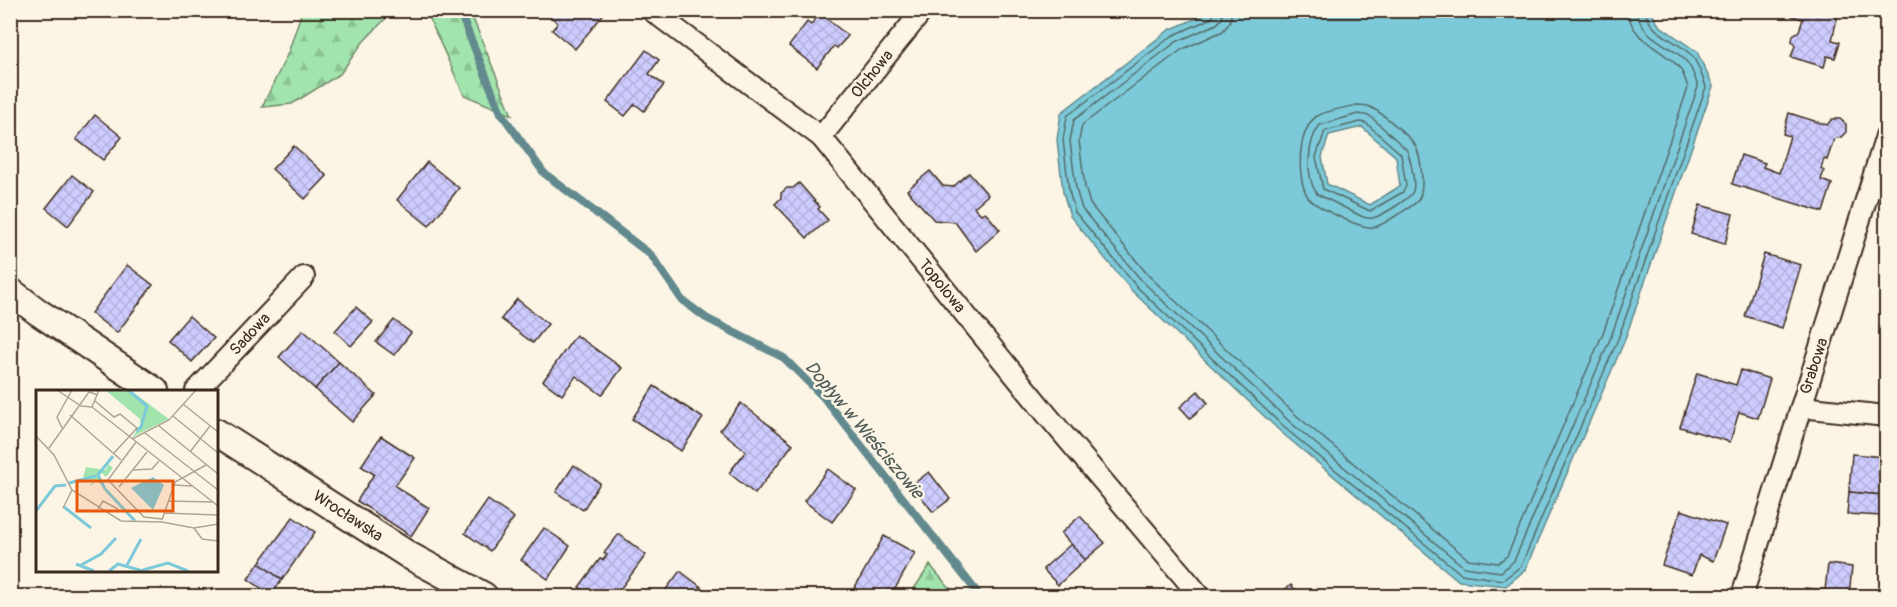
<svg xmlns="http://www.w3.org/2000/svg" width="1897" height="607" viewBox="0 0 1897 607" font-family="Pangolin,sans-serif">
  <defs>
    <pattern id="forest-firs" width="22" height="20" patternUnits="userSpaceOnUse" patternTransform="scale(1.5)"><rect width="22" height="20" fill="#a2e4ae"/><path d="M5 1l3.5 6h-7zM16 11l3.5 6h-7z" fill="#8cc495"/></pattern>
    <pattern id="building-cross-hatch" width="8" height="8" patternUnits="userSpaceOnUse" patternTransform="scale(1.5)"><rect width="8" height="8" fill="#ceccff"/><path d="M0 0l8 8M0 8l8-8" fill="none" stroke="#b2afda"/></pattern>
  </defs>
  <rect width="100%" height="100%" fill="#fcf5e5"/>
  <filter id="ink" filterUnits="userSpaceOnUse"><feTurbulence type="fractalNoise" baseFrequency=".0167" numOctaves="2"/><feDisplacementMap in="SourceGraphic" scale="12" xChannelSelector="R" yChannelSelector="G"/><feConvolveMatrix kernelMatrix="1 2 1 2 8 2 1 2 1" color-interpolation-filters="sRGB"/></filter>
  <g filter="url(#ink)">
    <g fill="url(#forest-firs)" stroke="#6e8766" stroke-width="1.5">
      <polygon points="302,11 393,11 363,42 340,74 292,104 262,107 288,53"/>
      <polygon points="400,11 470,11 512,115 464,95 428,16"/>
      <polygon points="930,565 956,596 909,596"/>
    </g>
    <path fill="#7ccad9" stroke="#628a8e" stroke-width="1.5" fill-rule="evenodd" d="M1216,10L1650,11L1659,25L1697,52L1713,86L1624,342L1525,570L1506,586L1459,581L1282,433L1132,291L1070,216L1063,192L1057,140L1061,113L1169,30ZM1362,127L1396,157L1400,186L1370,205L1327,184L1322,157L1329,135Z"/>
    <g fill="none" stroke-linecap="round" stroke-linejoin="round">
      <g stroke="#556a69" stroke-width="1.5">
        <path d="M1216,10L1212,18L1172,36L1067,116L1063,140L1069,191L1075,212L1137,287L1286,429L1461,574L1503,580L1521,566L1618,339L1706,87C1703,78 1698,63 1692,56C1679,40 1648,34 1645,10"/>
        <path d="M1223,10L1222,18L1217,24L1176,42L1074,120L1070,141L1076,189L1082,209L1142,281L1291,423L1464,567L1501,572L1514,561L1611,337L1698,87C1696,80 1692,67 1686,61C1671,44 1639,38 1637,10"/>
        <path d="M1232,10L1230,22L1223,31L1181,50L1082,125L1079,141L1085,187L1090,204L1148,275L1297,416L1468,559L1498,563L1507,556L1603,333L1688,88C1686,81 1683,71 1678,66C1661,48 1630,40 1628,10"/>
        <path d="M1357,105C1362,105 1366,105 1370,107C1380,111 1409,136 1415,145C1421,155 1425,188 1419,199C1414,206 1405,210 1397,215C1390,219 1382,226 1373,227C1361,229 1315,207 1308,197C1296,179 1297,129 1317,116C1328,110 1345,108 1357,105Z"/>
        <path d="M1358,114L1370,116L1406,149C1410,156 1416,183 1413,191C1410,199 1381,216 1373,218C1369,219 1367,218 1363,217L1317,194C1305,177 1307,141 1320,125Z"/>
        <polygon points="1360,122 1366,123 1401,154 1406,186 1403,192 1370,211 1323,189 1316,157 1325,131"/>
      </g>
      <polyline stroke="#628a8e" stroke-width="8" points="459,10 501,113 544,173 651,255 682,300 706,318 784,358 824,398 980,596"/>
    </g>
    <g fill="url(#building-cross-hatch)" stroke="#3b2a1e" stroke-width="1.5">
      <polygon points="543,10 596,10 603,15 575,49 552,30 558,23"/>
      <polygon points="1793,10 1839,10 1832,40 1840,42 1835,58 1827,56 1824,67 1791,57 1795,46 1792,41 1793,35 1799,31 1803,19 1792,16"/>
      <polygon points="820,13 848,36 837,48 834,46 817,68 789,46 807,22 811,25"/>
      <polygon points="646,50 659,60 649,74 664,85 644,111 635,104 625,116 607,102"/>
      <polygon points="1789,113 1827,125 1832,119 1840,119 1846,124 1846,132 1841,137 1834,139 1827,160 1824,159 1821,169 1824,171 1821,180 1832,184 1823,212 1732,184 1741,155 1765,163 1763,167 1779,173 1790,136 1783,134"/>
      <polygon points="95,115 122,137 103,160 76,139"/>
      <polygon points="294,146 327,176 305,199 272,169"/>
      <polygon points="427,162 459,188 429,226 397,200"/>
      <polygon points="930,171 943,186 953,187 969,173 988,195 974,207 981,214 985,212 1000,230 976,251 955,222 934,220 907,190"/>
      <polygon points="72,175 94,192 68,226 46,208"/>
      <polygon points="799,183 820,207 818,209 828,220 807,238 775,204 781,198 781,193 787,188 793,188"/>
      <polygon points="1700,205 1733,214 1725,244 1691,234"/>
      <polygon points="1764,254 1801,265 1782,328 1745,316"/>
      <polygon points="127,265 153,285 117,333 91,313"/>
      <polygon points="517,299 548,324 533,343 501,319"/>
      <polygon points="356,307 373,322 351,346 335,331"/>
      <polygon points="189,316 214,338 192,362 168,340"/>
      <polygon points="394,320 411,333 394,355 376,342"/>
      <polygon points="303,330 339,362 315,389 279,357"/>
      <polygon points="576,335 622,368 602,395 576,376 562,395 543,381"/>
      <polygon points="339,362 376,395 352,422 315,389"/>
      <polygon points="1741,370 1770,379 1758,418 1739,412 1730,442 1680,427 1697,373 1736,385"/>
      <polygon points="654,386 703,418 681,451 632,419"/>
      <polygon points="1198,391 1208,403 1190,418 1180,407"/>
      <polygon points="741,403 793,444 755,494 729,473 746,451 720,430"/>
      <polygon points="381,436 415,458 395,486 429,508 411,536 357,501 374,474 361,466"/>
      <polygon points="1852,454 1884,457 1883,495 1849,492"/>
      <polygon points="574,465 600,483 583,510 556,492"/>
      <polygon points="828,469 856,490 832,522 804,501"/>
      <polygon points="929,472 950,499 933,512 912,485"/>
      <polygon points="1849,492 1883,495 1881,516 1847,514"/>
      <polygon points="488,500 514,518 490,551 465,533"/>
      <polygon points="1681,510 1726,525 1713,561 1699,555 1692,575 1662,565"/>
      <polygon points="1080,516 1105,543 1085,560 1061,533"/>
      <polygon points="293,517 315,532 282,580 259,563"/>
      <polygon points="544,528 570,546 548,579 521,560"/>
      <polygon points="619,534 646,555 615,596 602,596 599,594 598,596 592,596 579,587 600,559 603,560 607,555 604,553"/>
      <polygon points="884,536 915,553 891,596 868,596 854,589"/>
      <polygon points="1071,544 1085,560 1058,585 1043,569"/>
      <polygon points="259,563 282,580 271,595 248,579"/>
      <polygon points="1828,564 1852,567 1849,596 1805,596 1805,588 1825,590"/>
      <polygon points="680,571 701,587 694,596 661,596"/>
      <polygon points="1291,585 1301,596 1277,596"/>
    </g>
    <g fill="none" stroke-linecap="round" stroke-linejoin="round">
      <defs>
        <g id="minor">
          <polyline points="651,10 821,137 1047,415 1200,596"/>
          <polyline points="821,137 923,10"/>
          <polyline points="196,391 304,277"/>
          <polyline points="1801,407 1886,416"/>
          <polyline points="1742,596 1886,136"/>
        </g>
        <g id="tertiary">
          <polyline points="10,291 38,312 155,391"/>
          <polyline points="216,432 410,556 484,596"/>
        </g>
      </defs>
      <use href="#minor" stroke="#3b2a1e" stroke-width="24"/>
      <use href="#tertiary" stroke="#3b2a1e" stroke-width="30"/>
      <use href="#minor" stroke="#fcf5e5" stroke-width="20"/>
      <use href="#tertiary" stroke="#fcf5e5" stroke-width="26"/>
    </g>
  </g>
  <g text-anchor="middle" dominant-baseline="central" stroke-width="5" stroke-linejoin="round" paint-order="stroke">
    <g font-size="16" fill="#3b2a1e" stroke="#fcf5e5">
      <text transform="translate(872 74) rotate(-51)">Olchowa</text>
      <text transform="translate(942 286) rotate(51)">Topolowa</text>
      <text transform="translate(250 334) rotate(-47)">Sadowa</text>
      <text transform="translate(1814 366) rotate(-72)">Grabowa</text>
      <text transform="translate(348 516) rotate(33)">Wrocławska</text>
    </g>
    <g font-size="18" font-style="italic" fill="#4e5a56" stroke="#fcf5e5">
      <text transform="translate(864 430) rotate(50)">Dopływ w Wieściszowie</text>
    </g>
  </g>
  <g transform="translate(36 390)">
    <rect width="182" height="182" fill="#fcf5e5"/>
    <path d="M69,0H94L133,29L96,47L105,36L104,29ZM72,74L77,78L70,87L65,82L63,86L67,96L61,91L54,96L56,91L47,87L50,77L70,80Z" fill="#a2e4ae"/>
    <path d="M117,87L128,95L117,120L95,98Z" fill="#7ccad9"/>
    <path fill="none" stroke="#7ccad9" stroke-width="3" d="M92,0L111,16L105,37L100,41M77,66L62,85L69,99L99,131M33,93L60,86M28,117L55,138M0,121L19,96L30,95M40,174L58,181M45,175L65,164L80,148M91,175L105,149M107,180L132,173L152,181M73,181L82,174L107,181"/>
    <path fill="none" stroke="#afa495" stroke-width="1.5" d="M21,0L45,16L56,17M59,11L78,27L84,24L101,38L78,63M147,14L182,42M56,17L182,116M56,17L63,0M34,25L85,70M137,26L182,63M123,36L182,84M26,38L21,27L36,0M109,43L182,100M0,46L18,65L36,100L85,131L126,132L158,138L182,134M96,49L133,30L160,0M100,52L72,90L108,127L126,129M13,58L53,2L62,5M154,62L174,36M97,80L116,79L123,71M137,95L156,96M83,97L111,62M132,111L176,112M27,118L36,100M62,119L67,111L82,119M128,123L182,125M126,130L139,92L170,75M158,138L166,149L182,151"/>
    <path fill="#e8590c" fill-opacity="0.15" stroke="#e8590c" stroke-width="3" d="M41,91H137V121H41Z"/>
    <rect width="182" height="182" fill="none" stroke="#3b2a1e" stroke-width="3"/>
  </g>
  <rect width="1897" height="607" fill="none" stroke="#fcf5e5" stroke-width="36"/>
  <rect x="18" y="18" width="1861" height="571" fill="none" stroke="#3b2a1e" stroke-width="2" filter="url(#ink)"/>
</svg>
